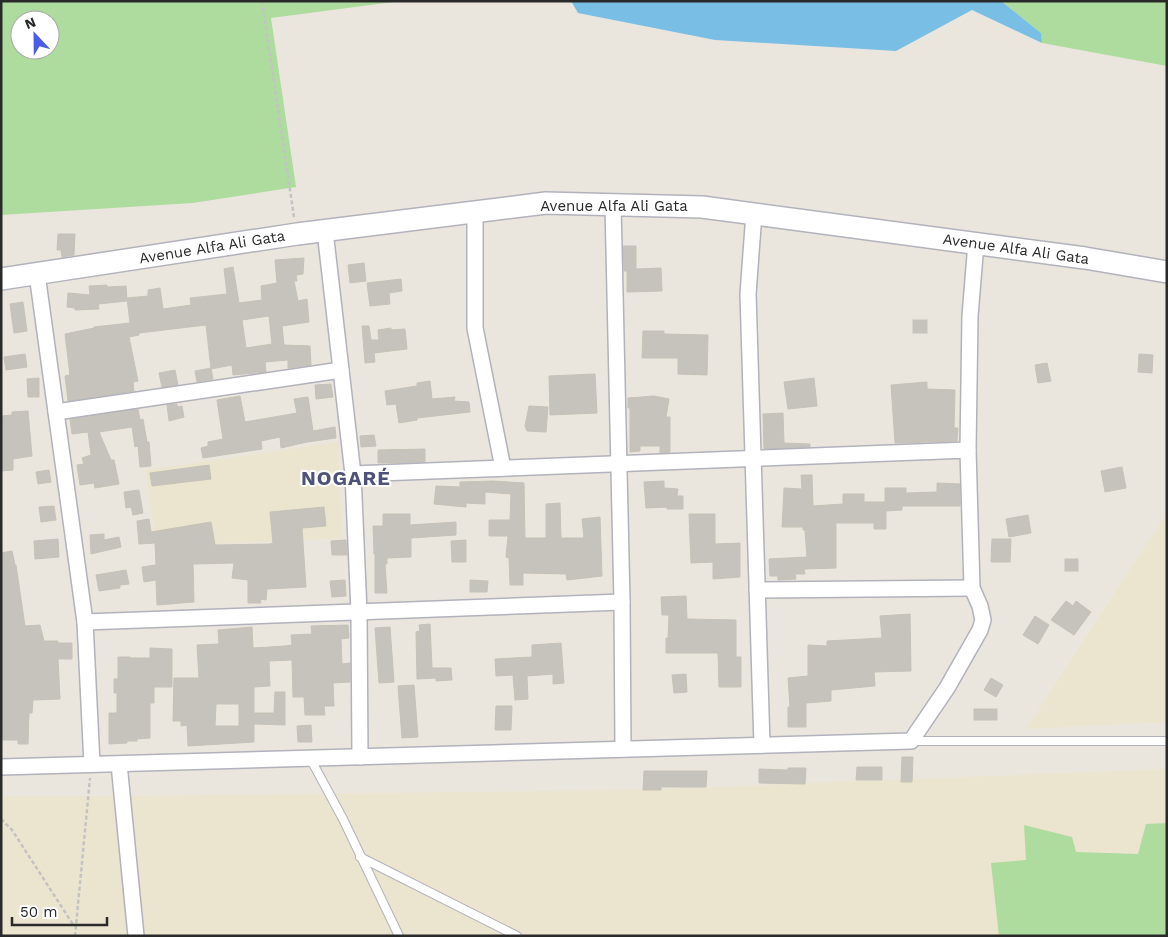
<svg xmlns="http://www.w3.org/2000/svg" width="1168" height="937" viewBox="0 0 1168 937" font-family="'Work Sans',sans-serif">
  <rect width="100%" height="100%" fill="#ebe6dd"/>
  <g fill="#ebe4ce">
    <polygon points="338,442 342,538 156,547 146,470"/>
    <polygon points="1167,513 1167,722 1026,729"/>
    <polygon points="1167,769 1167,936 1,936 1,796 138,796 637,790"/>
  </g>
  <g fill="#aedc9e" fill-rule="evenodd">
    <path d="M1,1H401L271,18L296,187L193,203L1,215ZM20,20H50V50H20Z"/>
    <polygon points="1001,1 1167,1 1167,66 1042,43 1041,33"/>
    <polygon points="1167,823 1167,936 999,936 991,863 1026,860 1024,825 1072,837 1076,852 1138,854 1146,824"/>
  </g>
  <polygon fill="#79bee4" points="571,1 1001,1 1041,33 1042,43 972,10 896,51 715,40 578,13"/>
  <g fill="#c6c3bd" stroke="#c6c2b7" fill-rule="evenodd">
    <polygon points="58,234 75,234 74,255 62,257 61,250 57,250"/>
    <polygon points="623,246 636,246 636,269 661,268 662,291 627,292 627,271 624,271"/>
    <path d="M304,258L303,274L296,275L297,281H294L298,301L307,299L309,322L282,326L284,345L310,346L311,365L288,368V360L265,362L266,372L233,375L232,365L211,369L206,325L139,333V335L129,337L138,381L133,382L134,391L68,401L65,376L70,375L65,334L94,328V327L130,323L127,298L148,296V290L160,288L163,309L191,305L190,298L227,294L224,269L233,267L239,303L262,300L261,286L277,283L275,260ZM269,316L272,344L246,348L242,320Z"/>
    <polygon points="364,263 366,281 350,283 348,265"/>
    <polygon points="401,279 402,291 389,293 390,304 370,306 367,283"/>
    <polygon points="107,285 107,287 126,286 127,301 98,304 99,309 75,310 75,308 67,307 68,293 90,295 89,286"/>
    <polygon points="23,302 27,331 14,333 10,304"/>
    <rect x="913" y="320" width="14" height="13"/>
    <polygon points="362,326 369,326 371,340 379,340 378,330 391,328 391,330 405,329 407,349 374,353 375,362 365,363"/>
    <polygon points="643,331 664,331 664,334 708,335 707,375 678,374 678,358 642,358"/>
    <polygon points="25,354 27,367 6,370 4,357"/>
    <polygon points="1139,354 1153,355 1152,373 1138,372"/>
    <polygon points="1047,363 1051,381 1038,383 1035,365"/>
    <polygon points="211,368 213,379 197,382 195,371"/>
    <polygon points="175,370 178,385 162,387 159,373"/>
    <polygon points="595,374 597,413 550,415 549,376"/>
    <polygon points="39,378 39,397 28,397 27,379"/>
    <polygon points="814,378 817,406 788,409 784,382"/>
    <polygon points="430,381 432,399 455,397 454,401 469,402 470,412 417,418 417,420 399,423 396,404 387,405 385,391 417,386 417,383"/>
    <polygon points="927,382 927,389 955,390 954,428 958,428 957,441 895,443 891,385"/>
    <polygon points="331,384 333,397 316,399 315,385"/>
    <polygon points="240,396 245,422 297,413 294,399 308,397 313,431 335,427 336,438 307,442 281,448 280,437 261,441 262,449 203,458 201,448 208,446 208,442 223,439 217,400"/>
    <polygon points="654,396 669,399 666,417 670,417 670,452 660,453 660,446 640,446 640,451 630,452 630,408 628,408 628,398"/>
    <polygon points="177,404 177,407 182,406 184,417 169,421 167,405"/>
    <polygon points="529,406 548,407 546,432 527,431 525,426"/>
    <polygon points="138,409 140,420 143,419 147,442 149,442 151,466 140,467 138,446 135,447 132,427 99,432 111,460 114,460 119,484 95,488 94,483 80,485 77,465 84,464 82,458 91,455 88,432 72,434 70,419"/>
    <polygon points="28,411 32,456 13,459 13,470 1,471 1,416 12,415 12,412"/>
    <polygon points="783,413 784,443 810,444 810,447 764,449 763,414"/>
    <polygon points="374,435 376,446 361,447 360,436"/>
    <polygon points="425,449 425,462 378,463 378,450"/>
    <polygon points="209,465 211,479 152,486 150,473"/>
    <polygon points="1122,467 1126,488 1105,492 1101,471"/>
    <polygon points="49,470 51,482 38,484 36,472"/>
    <polygon points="801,475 812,475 813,506 843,504 843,494 864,494 864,502 885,502 885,488 906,488 906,493 937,492 937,483 960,484 960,506 902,506 902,510 886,511 886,529 874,529 874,523 836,523 836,568 804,569 805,574 795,574 796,579 778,580 778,576 770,576 769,559 807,557 805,530 803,530 803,527 782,527 784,488 802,489"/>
    <polygon points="493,481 524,483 525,538 546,538 546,504 560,503 561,538 584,538 582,519 600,517 602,576 567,580 566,574 523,573 523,585 510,585 509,558 506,557 508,536 489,536 489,520 510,520 511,494 485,492 485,504 466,503 466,507 434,504 436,486 460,487 460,482"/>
    <polygon points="664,481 664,488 678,489 677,496 683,496 683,509 667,509 667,507 646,508 644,482"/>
    <polygon points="139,490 143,513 133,515 131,507 126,508 124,492"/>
    <polygon points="54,506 56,520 41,522 39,507"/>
    <polygon points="324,507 326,526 302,528 306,587 267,589 266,600 260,599 261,603 248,603 248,580 232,578 234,563 193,564 194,602 157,605 156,580 144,582 142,567 156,565 155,543 139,544 137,521 149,519 151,532 211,522 215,545 270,544 273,543 270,512"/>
    <polygon points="383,514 410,514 410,525 456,522 456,535 411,538 411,557 387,558 387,564 385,564 387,593 375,593 375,554 374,554 373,526 383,526"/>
    <polygon points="689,514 715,514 715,544 740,543 740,577 713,579 713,562 691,563"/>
    <polygon points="1028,515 1031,533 1009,537 1006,519"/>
    <polygon points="104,534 104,540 119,537 121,547 91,554 90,535"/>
    <polygon points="58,539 59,557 35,559 34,541"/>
    <polygon points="992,539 1011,539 1010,562 991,562"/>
    <polygon points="346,540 347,555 332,555 331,541"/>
    <polygon points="466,540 466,562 452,562 451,541"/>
    <polygon points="12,551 15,565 16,565 25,626 40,625 44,641 58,641 58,643 72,643 72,659 58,659 60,699 33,700 32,713 29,713 28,744 18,744 18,740 1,740 1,553"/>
    <rect x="1065" y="559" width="13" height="12"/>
    <polygon points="126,570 129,584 120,585 120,588 99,591 96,575"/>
    <polygon points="345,580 346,596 332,597 330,581"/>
    <polygon points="470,580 488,581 487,592 470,592"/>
    <polygon points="686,596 687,619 736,620 736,657 741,657 741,687 719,687 718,653 666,653 666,638 668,638 669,615 662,615 661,597"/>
    <polygon points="1066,601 1073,606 1076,601 1091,612 1074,635 1051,620"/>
    <polygon points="910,614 911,671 874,672 875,686 831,690 831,701 806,703 806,727 788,727 788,707 790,707 788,678 808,676 808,645 827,646 827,641 882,638 880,616"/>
    <polygon points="1035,616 1049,625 1038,644 1023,635"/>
    <polygon points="430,624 432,668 451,668 452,680 436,681 436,678 417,679 416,632 420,631 419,625"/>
    <path d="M348,625L349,638L341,639L342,664L350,663V682L333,683L334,706H324L325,715H305L304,697H293L292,660L269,661L270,686L254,687V713H274L275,692H285V725L254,724V742L188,746L187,725L181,726V721H173L174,678H199L197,645L219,644L218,630L252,627L253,648L285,646L292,645L291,635L312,634L311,626ZM216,704H239V726H215Z"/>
    <polygon points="390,627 394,682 379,683 375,628"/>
    <polygon points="561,643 564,683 553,684 553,674 527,676 528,699 515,700 513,675 496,676 495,659 532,657 532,645"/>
    <polygon points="150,648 172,649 172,687 154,687 154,703 150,703 150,738 137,739 137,741 127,741 127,743 109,744 109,713 117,713 117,693 114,693 114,679 118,679 118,657 130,657 130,658 150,658"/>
    <polygon points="686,674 687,692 674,693 672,675"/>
    <polygon points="991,678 1003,685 996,697 984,690"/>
    <polygon points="414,685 418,737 402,738 398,686"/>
    <polygon points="496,706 512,706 511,730 495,730"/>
    <rect x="974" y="709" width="23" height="11"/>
    <polygon points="311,725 312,742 298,742 297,726"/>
    <polygon points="902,757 913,757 912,782 901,782"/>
    <polygon points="857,767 882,767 882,780 856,780"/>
    <polygon points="788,768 806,768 805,784 759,783 759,769 788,770"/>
    <polygon points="644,771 707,771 706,787 661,787 661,790 643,790"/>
  </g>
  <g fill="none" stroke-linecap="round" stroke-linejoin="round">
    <defs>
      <g id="lane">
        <polyline points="911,741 1167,741"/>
        <polyline points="310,758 343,819 399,936"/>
        <polyline points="360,857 517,936"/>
      </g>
      <g id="street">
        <polyline points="613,205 622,602 623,749"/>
        <polyline points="475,212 475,328 503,468"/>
        <polyline points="754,213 748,294 762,745"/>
        <polyline points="325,231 353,474 359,612 360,757"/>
        <polyline points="37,274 85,622 92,764"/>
        <polyline points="56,412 341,370"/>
        <polyline points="968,450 970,316 976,243"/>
        <polyline points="757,590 972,588"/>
        <polyline points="85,622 622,602"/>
        <polyline points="119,764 136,936"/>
        <polyline points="1,767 911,741 947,688 980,630 983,620 980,606 972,588 968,450 353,474"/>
      </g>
      <polyline id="secondary" points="1,279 297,234 546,203 702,207 1085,258 1167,272"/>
    </defs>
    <use href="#lane" stroke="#b1b2bc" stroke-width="10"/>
    <use href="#street" stroke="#b1b2bc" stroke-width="18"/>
    <use href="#secondary" stroke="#b1b2bc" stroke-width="24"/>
    <g stroke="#c3c3c3" stroke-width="2.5" stroke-dasharray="4 2.5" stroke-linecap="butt">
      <polyline points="262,1 294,217"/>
      <polyline points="1,819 12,830 74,926"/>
      <polyline points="75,936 90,778"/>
    </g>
    <use href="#lane" stroke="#fff" stroke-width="8"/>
    <use href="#street" stroke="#fff" stroke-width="15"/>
    <use href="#secondary" stroke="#fff" stroke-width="21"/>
  </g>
  <g text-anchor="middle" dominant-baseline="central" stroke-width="4" stroke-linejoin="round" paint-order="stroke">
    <g font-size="15" fill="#2a2a2a" stroke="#fff">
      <text x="614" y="206">Avenue Alfa Ali Gata</text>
      <text transform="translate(212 247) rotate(-9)">Avenue Alfa Ali Gata</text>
      <text transform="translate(1016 249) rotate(8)">Avenue Alfa Ali Gata</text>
    </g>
    <g font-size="20" font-weight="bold" letter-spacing="1" fill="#4e5277" stroke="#fff">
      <text x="346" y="478">NOGARÉ</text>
    </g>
  </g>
  <rect width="1168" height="937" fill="none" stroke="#2a2a2a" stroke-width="5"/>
  <g transform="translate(35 35) rotate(338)"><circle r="24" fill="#ffffff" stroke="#aaaaaa"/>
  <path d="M0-4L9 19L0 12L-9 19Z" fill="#4c5be9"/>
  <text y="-8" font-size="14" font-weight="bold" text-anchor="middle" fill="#2a2a2a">N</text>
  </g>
  <path d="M12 917v8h95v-8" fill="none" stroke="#2a2a2a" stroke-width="2.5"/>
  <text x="20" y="917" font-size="15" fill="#2a2a2a" stroke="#ffffff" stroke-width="4" paint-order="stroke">50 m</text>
</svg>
